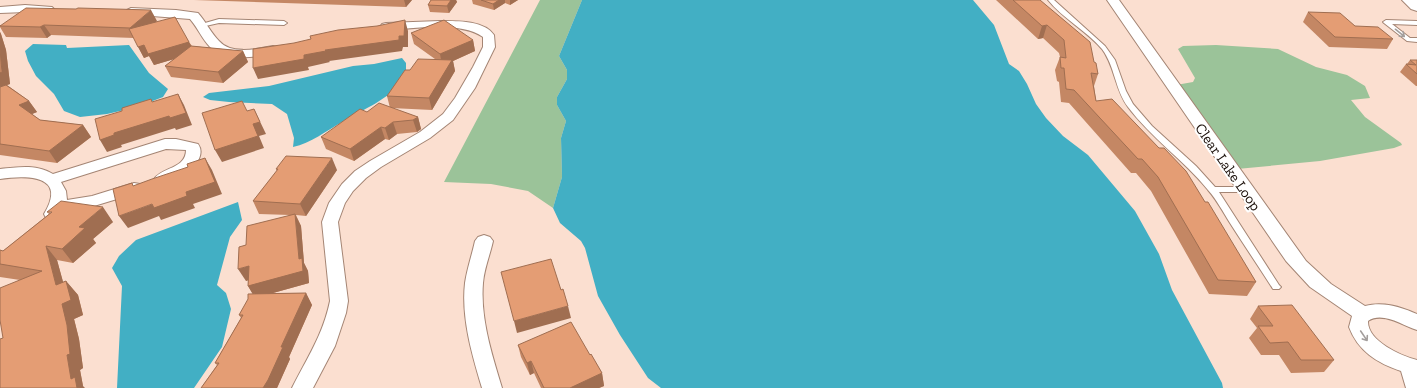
<svg xmlns="http://www.w3.org/2000/svg" width="1417" height="388" viewBox="0 0 1417 388" font-family="'Zilla Slab',serif">
  <rect width="100%" height="100%" fill="#fbdfd0"/>
  <g fill="#9bc399">
    <polygon points="540,0 582,0 559,56 567,70 567,79 557,97 557,105 566,121 561,138 562,177 553,208 528,191 491,184 444,182"/>
    <polygon points="1216,45 1278,49 1316,67 1347,75 1365,86 1370,98 1351,100 1365,117 1401,143 1402,145 1394,148 1320,161 1237,169 1176,85 1193,82 1195,78 1178,49 1183,46"/>
  </g>
  <g fill="#42afc4">
    <polygon points="582,0 973,0 994,25 1009,64 1019,71 1027,84 1036,104 1046,118 1063,136 1088,155 1135,211 1159,254 1172,290 1222,383 1223,388 661,388 648,378 620,335 598,296 585,248 581,241 560,223 553,208 562,177 561,138 566,121 557,105 557,97 567,79 567,70 559,56"/>
    <polygon points="33,44 66,45 67,48 129,45 149,73 168,89 163,97 137,107 107,114 80,117 64,111 54,94 36,76 28,61 25,51"/>
    <path d="M402,58L406,63V79C385,101 368,107 342,122C326,131 311,143 293,147L294,138L287,114L272,104L229,102L210,100L203,97L209,93L269,86L353,66L374,64Z"/>
    <polygon points="238,202 242,220 230,237 217,285 226,293 231,309 222,347 194,388 117,388 122,286 112,268 119,256 136,240"/>
  </g>
  <g fill="none" stroke-linecap="round" stroke-linejoin="round">
    <defs>
      <g id="service">
        <path d="M1048,0H1054L1105,46L1115,60L1126,91L1133,104L1152,126L1196,166L1215,187H1247L1248,189L1244,192H1219L1279,285L1281,287L1279,289H1273C1259,267 1244,245 1230,223C1223,212 1217,200 1208,190C1184,160 1151,138 1128,107C1115,90 1115,66 1102,49C1086,30 1063,19 1048,0Z"/>
        <polygon points="219,19 284,21 287,23 284,25 219,23 201,27 198,25"/>
        <polygon points="1386,20 1417,21 1417,25 1392,24 1410,38 1417,38 1417,42 1407,41 1384,23 1383,22"/>
      </g>
      <g id="minor">
        <path d="M1107,0H1119L1306,261L1331,284L1365,306C1383,301 1401,307 1417,314V330C1403,326 1383,311 1368,321C1367,341 1401,356 1417,360V388H1406L1401,371C1377,363 1358,351 1349,327L1352,316L1310,287L1286,261Z"/>
        <polygon points="25,5 52,7 54,9 52,11 0,13 0,7"/>
        <path d="M131,8L176,10L198,13C206,22 211,33 219,41C231,55 257,49 273,46L277,47L279,50L277,53C259,57 225,62 210,47C202,39 198,28 190,19L127,14L125,12L127,10Z"/>
        <path d="M440,21C456,21 484,20 494,35L495,47L475,88L453,120L430,138L381,167L366,178L353,191L345,203L338,222L348,301L346,313L335,346L313,388H292C307,358 323,335 330,301L322,222L329,203L342,184L355,171L370,161L420,132L443,114L455,98L473,67L483,47V37C461,21 412,28 386,31L382,30L380,27L382,24L386,23Z"/>
        <path d="M165,139H176L198,144C211,162 172,187 156,183L154,179C162,167 186,169 186,150L166,149L61,182L66,191L67,200L92,196L134,183L140,184L142,188L140,192L94,206L62,212L58,218L52,220L46,218L44,214C68,175 27,175 0,179V169C18,167 37,164 53,174Z"/>
        <path d="M484,235L490,237L493,241C490,255 484,269 483,283C480,318 492,355 502,388H482C472,355 461,317 465,283C467,269 472,255 475,241L478,237Z"/>
      </g>
      <polygon id="primary" points="1402,0 1417,0 1417,11 1411,9"/>
    </defs>
    <use href="#service" stroke="#a48574" stroke-width="2"/>
    <use href="#minor" stroke="#a48574" stroke-width="2"/>
    <use href="#primary" stroke="#a48574" stroke-width="2"/>
    <use href="#service" fill="#fff" fill-rule="evenodd"/>
    <use href="#minor" fill="#fff" fill-rule="evenodd"/>
    <use href="#primary" fill="#fff" fill-rule="evenodd"/>
  </g>
  <g fill="#c48764">
    <polygon points="194,0 412,0 406,7"/>
    <polygon points="431,0 456,0 457,2 449,13 430,12 428,5"/>
    <polygon points="472,0 518,0 510,5 505,3 494,10 473,4"/>
    <polygon points="996,0 1040,0 1094,62 1098,74 1094,86 1096,101 1205,202 1256,282 1247,296 1209,294 1151,191 1136,173 1131,173 1069,103 1061,102 1059,82 1057,81 1055,70 1060,57 1059,53 1043,38 1038,39"/>
    <polygon points="1308,12 1355,26 1393,39 1387,49 1329,47 1303,22"/>
    <polygon points="157,21 156,22 189,42 192,46 243,51 248,62 223,83 171,77 165,66 174,59 154,65 149,56 144,58 134,38 51,35 47,38 6,37 0,27 0,25"/>
    <polygon points="0,32 1,34 6,50 10,84 7,85 29,101 37,112 32,114 40,120 83,125 91,137 57,163 0,155 0,87 4,86 0,87"/>
    <polygon points="411,33 473,40 475,51 453,61 455,71 432,110 391,108 418,117 421,129 417,132 397,134 389,140 385,139 354,161 326,149 321,137 367,112 390,108 387,96 410,70 435,59 414,44"/>
    <polygon points="1410,60 1417,60 1417,86 1416,86 1400,72 1406,64 1407,64"/>
    <polygon points="276,169 337,170 306,216 296,215 301,226 304,263 308,271 309,283 273,293 306,293 312,305 289,357 290,359 277,388 201,388 217,365 215,363 241,318 239,315 253,294 248,286 248,280 246,281 246,245 290,215 259,214 253,201 277,171"/>
    <polygon points="47,212 113,222 93,239 96,243 73,263 57,260 63,282 66,281 78,295 83,315 74,319 79,339 83,368 80,370 83,386 3,338 20,280 0,277 0,250 3,251 49,214"/>
    <polygon points="1258,306 1334,360 1324,372 1291,373 1279,355 1261,355 1249,338 1257,328 1250,319"/>
    <polygon points="518,345 590,355 602,373 604,386 599,388 541,388 534,373 530,375 521,357"/>
  </g>
  <g fill="#a06e51">
    <polygon points="404,0 412,0 406,7"/>
    <polygon points="451,0 456,0 457,2 449,13 447,6"/>
    <polygon points="499,0 505,0 505,3 494,10 493,4"/>
    <polygon points="510,0 518,0 510,5"/>
    <polygon points="151,10 157,21 136,38 130,28"/>
    <polygon points="405,20 408,31 408,47 403,47 402,51 329,61 330,62 308,67 309,70 258,79 253,68 304,55 325,50 399,36"/>
    <polygon points="44,25 51,35 47,38 40,27"/>
    <polygon points="1047,25 1043,38 1038,39 1042,26"/>
    <polygon points="0,32 1,34 6,50 10,84 0,87"/>
    <polygon points="473,40 475,51 453,61 455,71 432,110 429,98 442,65 440,54"/>
    <polygon points="189,42 195,53 154,65 149,56 144,58 138,47 144,45"/>
    <polygon points="243,51 248,62 223,83 218,72"/>
    <polygon points="178,94 184,105 192,125 176,130 175,128 121,145 122,147 107,152 100,140 114,133"/>
    <polygon points="29,101 37,112 27,116 19,105"/>
    <polygon points="254,109 266,134 259,136 264,148 222,162 215,150"/>
    <polygon points="418,117 421,129 417,132 413,120"/>
    <polygon points="393,122 397,134 389,140 385,128"/>
    <polygon points="83,125 91,137 57,163 49,151"/>
    <polygon points="381,127 385,139 354,161 350,149"/>
    <polygon points="205,158 212,170 222,194 193,204 195,208 161,220 159,216 128,228 119,216 186,192"/>
    <polygon points="332,158 337,170 306,216 300,204"/>
    <polygon points="103,207 113,222 93,239 96,243 73,263 62,249 79,227"/>
    <polygon points="295,214 301,226 304,263 308,271 309,283 255,298 248,286 299,259"/>
    <polygon points="46,246 57,260 68,300 56,285"/>
    <polygon points="249,266 255,278 246,281 238,269"/>
    <polygon points="66,281 78,295 83,315 74,319 79,339 83,368 80,370 83,386 85,388 77,388 71,379 67,355 62,304"/>
    <polygon points="306,293 312,305 289,357 290,359 277,388 263,388 281,347"/>
    <polygon points="568,306 571,318 517,333 514,321"/>
    <polygon points="531,361 534,373 530,375 527,363"/>
    <polygon points="602,373 604,386 599,388 570,388"/>
  </g>
  <g fill="#e49d74" stroke="#a06e51">
    <polygon points="431,0 451,0 447,6 428,5"/>
    <polygon points="481,0 499,0 493,4"/>
    <polygon points="1013,0 1040,0 1090,42 1094,62 1096,63 1098,74 1091,73 1096,101 1112,99 1159,148 1164,148 1186,171 1205,202 1208,202 1256,282 1218,280 1158,177 1142,159 1138,159 1074,90 1066,89 1064,68 1061,68 1060,57 1066,58 1064,40 1047,25 1042,26"/>
    <polygon points="26,8 76,9 78,8 151,10 130,28 44,25 40,27 0,26"/>
    <polygon points="1308,12 1340,13 1355,26 1378,27 1393,39 1335,37"/>
    <polygon points="175,17 189,42 148,54 144,45 138,47 129,29"/>
    <polygon points="405,20 404,36 399,36 399,40 325,50 326,51 304,55 304,59 253,68 253,49 294,43 311,39 310,36 338,30 377,26"/>
    <polygon points="444,20 473,40 440,54 411,33"/>
    <polygon points="191,46 243,51 218,72 165,66"/>
    <polygon points="0,49 2,72 0,73"/>
    <polygon points="418,59 452,60 429,98 387,96 405,70 410,70"/>
    <polygon points="1410,60 1417,60 1417,74 1406,64 1416,65"/>
    <polygon points="6,85 29,101 19,105 40,120 83,125 49,151 0,144 0,87"/>
    <polygon points="178,94 186,113 170,118 169,116 114,133 114,135 100,140 95,119 122,111 122,108 151,99 152,102"/>
    <polygon points="242,101 247,111 254,109 260,122 253,124 258,136 215,150 202,113"/>
    <polygon points="379,103 418,117 413,120 393,122 385,128 381,127 350,149 321,137 360,109 367,112"/>
    <polygon points="286,156 332,158 300,204 253,201 278,169 276,169"/>
    <polygon points="205,158 215,182 186,192 187,196 154,208 152,204 119,216 113,189 132,183 133,186 152,179 188,167 187,164"/>
    <polygon points="61,201 103,207 79,227 85,228 62,249 46,246 56,285 66,281 71,300 62,304 67,325 70,354 67,355 71,379 75,377 77,388 0,388 0,339 3,338 0,320 0,288 42,271 0,264 0,250 3,251 52,212 47,212"/>
    <polygon points="295,214 299,259 302,258 303,271 248,286 249,266 238,269 239,247 246,245 247,226"/>
    <polygon points="551,259 561,290 563,289 568,306 514,321 501,272"/>
    <polygon points="306,293 281,347 283,347 268,380 263,388 201,388 219,363 215,363 243,315 239,315 248,299 248,294"/>
    <polygon points="1292,305 1334,360 1301,360 1288,342 1270,343 1258,326 1273,326 1258,306"/>
    <polygon points="571,322 590,355 591,354 602,373 570,388 544,388 531,361 527,363 518,345"/>
  </g>
  <defs><path id="oneway-shaft" d="M-6 0H5M1.5-3L5.5 0L1.5 3" fill="none" stroke-width="1.6" stroke-linecap="round" stroke-linejoin="round"/></defs>
  <g stroke="#a39e9c">
    <use href="#oneway-shaft" transform="translate(1400 33) rotate(39)"/>
    <use href="#oneway-shaft" transform="translate(1364 336) rotate(56)"/>
  </g>
  <g text-anchor="middle" dominant-baseline="central" stroke-width="4" stroke-linejoin="round" paint-order="stroke">
    <g font-size="15" fill="#180d07" stroke="#fff">
      <text transform="translate(1228 167) rotate(55)">Clear Lake Loop</text>
    </g>
  </g>
</svg>
